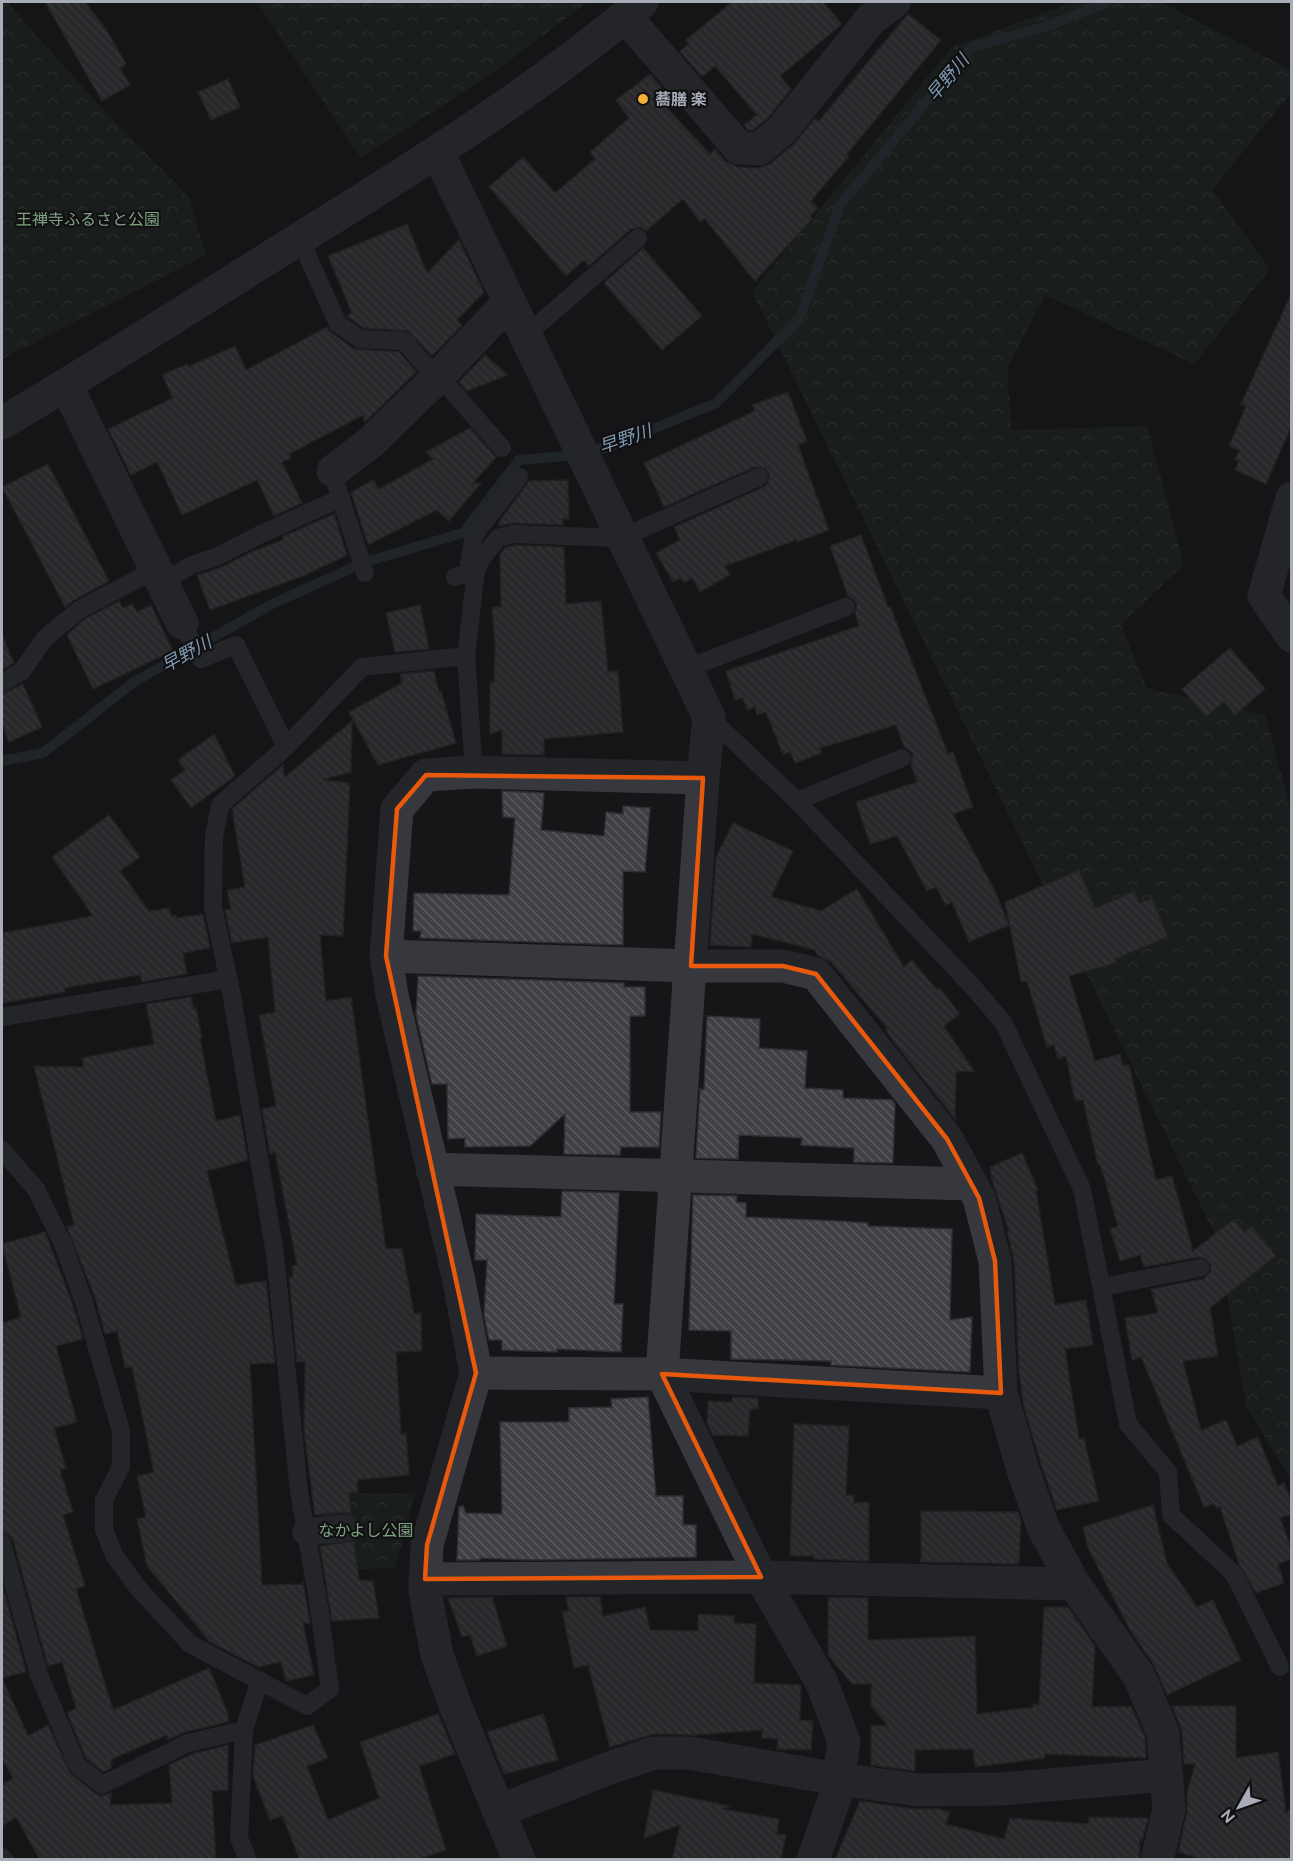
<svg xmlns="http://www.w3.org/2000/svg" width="1293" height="1861" viewBox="0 0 1293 1861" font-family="Ubuntu,'Noto Sans JP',sans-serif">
  <defs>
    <pattern id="forest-crowns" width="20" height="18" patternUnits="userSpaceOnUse" patternTransform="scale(1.5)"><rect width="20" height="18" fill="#1e261f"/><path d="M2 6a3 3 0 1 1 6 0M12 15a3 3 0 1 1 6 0" fill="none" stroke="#3c433d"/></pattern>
    <pattern id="building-back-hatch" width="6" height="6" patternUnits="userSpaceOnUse" patternTransform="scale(1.5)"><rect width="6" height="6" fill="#404145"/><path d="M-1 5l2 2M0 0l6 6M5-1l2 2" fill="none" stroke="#595a5e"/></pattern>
  </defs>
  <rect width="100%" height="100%" fill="#161618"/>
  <g fill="url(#forest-crowns)">
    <polygon points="2,2 7,2 105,112 189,197 206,255 2,359"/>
    <polygon points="257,2 588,2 493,73 361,158"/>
    <polygon points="1073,2 1161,2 1291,70 1291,93 1212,190 1270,269 1194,364 1045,295 1007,369 1012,430 1147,426 1184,564 1121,625 1147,688 1265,715 1291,809 1291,1480 1246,1406 1218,1241 752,292 952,47"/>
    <polygon points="319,1493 415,1493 395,1568 333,1570"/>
  </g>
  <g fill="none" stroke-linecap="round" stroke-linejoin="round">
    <polyline stroke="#2c353c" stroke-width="10" points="2,761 43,753 134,682 272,604 365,562 463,533 519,460 566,456 609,447 716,403 799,319 840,205 972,47 1048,26 1108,2"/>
  </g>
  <g fill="url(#building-back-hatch)" stroke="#303034" stroke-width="1.5">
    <polygon points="45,2 85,2 107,31 126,64 120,68 130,85 102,101"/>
    <polygon points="732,2 823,2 842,24 780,76 791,89 769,117 753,130 748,130 744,125 757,115 715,66 702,77 680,51 689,44 686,40"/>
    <polygon points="908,14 941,40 847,154 849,156 811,201 818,208 810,216 812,219 755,281 705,219 700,222 683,199 646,231 641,227 631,229 589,266 584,260 566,276 489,187 523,157 555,193 595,159 590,152 629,118 616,100 650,74 674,102 667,108 710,154 715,149 725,161 738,167 758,168 770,164 794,144 815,118 818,122"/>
    <polygon points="228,79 240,107 211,120 198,92"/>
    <polygon points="407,224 427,273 459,240 484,292 457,320 462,325 432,356 408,331 364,328 347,316 352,313 328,256"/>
    <polygon points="643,248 702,316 662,350 604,283"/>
    <polygon points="1292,292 1292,425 1266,484 1235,470 1239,461 1235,459 1240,450 1229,446 1246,406 1241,404"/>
    <polygon points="327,327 332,333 354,349 399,352 416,372 365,422 363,415 289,454 291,458 282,462 302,503 274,516 257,480 182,515 157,462 131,475 108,429 173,398 162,375 187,364 188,367 235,346 246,370"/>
    <polygon points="485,355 508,375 467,391 459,382"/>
    <polygon points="788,392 807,441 798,445 829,530 797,542 796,540 725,566 730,575 700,592 692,578 684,583 681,578 673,582 656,553 680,540 674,527 764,487 768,483 769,473 765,468 754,467 664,507 644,463 755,411 752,405"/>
    <polygon points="470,428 496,457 473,483 481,483 449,521 437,510 368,545 351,492 373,480 379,489 433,459 426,452"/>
    <polygon points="48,464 109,581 74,600 65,607 2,487"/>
    <polygon points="568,480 569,519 563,519 563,525 513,523 499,526 499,522 529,481"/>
    <polygon points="334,514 347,555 303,576 210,610 197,575 220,568 251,552 283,540 282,537"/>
    <polygon points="861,535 888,607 890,606 948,754 953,752 973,807 953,814 994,889 1009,925 969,942 952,902 946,906 936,887 927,891 897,836 870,844 856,802 917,782 911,765 913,754 909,750 904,747 896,725 820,748 822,753 795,763 790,752 783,755 766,712 757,715 755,707 747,710 743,698 735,700 726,671 859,626 855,614 857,604 853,599 848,596 830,546"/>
    <polygon points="514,545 564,547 566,604 601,601 608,672 618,671 623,732 544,739 544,755 502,754 502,730 490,734 490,682 494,682 495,644 492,607 501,607 500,554 505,548"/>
    <polygon points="119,601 123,608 132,604 137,612 151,605 173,651 93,689 67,635 85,619"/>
    <polygon points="420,605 429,649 395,652 386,613"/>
    <polygon points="2,635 14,663 2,670"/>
    <polygon points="1230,648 1265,689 1235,715 1224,702 1206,717 1182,689"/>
    <polygon points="434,671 439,692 441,691 456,743 378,765 349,712 402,683 400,674"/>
    <polygon points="23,684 42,727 9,742 2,724 2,694"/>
    <polygon points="352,721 351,772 322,780 350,783 343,936 320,935 326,1001 351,997 386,1249 402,1248 414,1314 421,1313 422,1351 396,1352 401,1434 406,1433 409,1475 357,1480 358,1492 349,1493 351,1514 343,1512 315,1515 304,1432 305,1362 297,1362 289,1277 293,1277 292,1266 297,1265 275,1152 270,1154 262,1109 276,1106 259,1015 275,1012 268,937 232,943 225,910 231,909 227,890 245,887 232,809 283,765 284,776 285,777"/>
    <polygon points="214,734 235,776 191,808 171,780 185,770 178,760"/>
    <polygon points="502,791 544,793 541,830 604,836 606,812 623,814 623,806 650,808 645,872 623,871 623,945 420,938 421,931 413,931 414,893 509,895 515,818 503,817"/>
    <polygon points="109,815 140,857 120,871 149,911 169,908 171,916 176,915 177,918 203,914 210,948 183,953 187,974 142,982 140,975 64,988 65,992 2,1003 2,933 93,916 52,857"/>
    <polygon points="733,823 793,851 771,897 821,911 857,889 904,967 912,960 937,990 940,988 960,1014 944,1026 974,1071 956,1072 955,1119 894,1042 885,1029 887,1028 831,962 817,955 815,950 752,934 751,947 710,945 716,857"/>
    <polygon points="1079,870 1095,908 1134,891 1139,903 1152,898 1168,937 1115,959 1116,963 1069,976 1095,1061 1120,1054 1123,1066 1129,1065 1156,1180 1172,1176 1193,1251 1234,1219 1244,1232 1252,1226 1276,1256 1210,1308 1218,1356 1183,1361 1201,1430 1226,1420 1237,1446 1258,1437 1278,1486 1284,1483 1292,1503 1292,1514 1280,1518 1292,1550 1292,1559 1278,1564 1284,1583 1256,1593 1239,1564 1220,1507 1216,1508 1214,1504 1204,1507 1141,1357 1132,1360 1125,1318 1158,1313 1151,1289 1203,1279 1210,1272 1211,1265 1204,1258 1198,1257 1144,1267 1140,1255 1120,1261 1110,1229 1118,1226 1100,1164 1098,1165 1083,1100 1075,1101 1066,1056 1058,1059 1054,1045 1047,1047 1027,981 1021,982 1005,902"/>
    <polygon points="418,976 624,983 624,987 645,987 645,1016 630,1016 630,1112 661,1112 659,1147 621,1147 620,1155 564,1154 565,1114 530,1146 465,1147 465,1138 448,1139 447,1084 432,1084 416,1015"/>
    <polygon points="191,997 193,1008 196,1008 202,1037 200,1038 216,1121 240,1115 248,1160 207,1171 236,1285 266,1281 275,1363 250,1364 262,1585 303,1584 303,1581 310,1623 303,1623 314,1675 286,1681 281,1662 258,1667 210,1642 147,1566 137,1519 146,1517 137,1476 154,1472 132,1367 125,1368 117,1331 105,1334 95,1298 67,1227 74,1225 34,1066 84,1067 82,1058 154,1044 146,1004"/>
    <polygon points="707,1016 760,1019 759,1048 807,1051 805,1088 843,1090 843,1098 892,1100 895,1104 893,1163 854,1162 854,1148 801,1145 802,1138 739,1135 738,1159 696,1158 700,1089 704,1090"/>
    <polygon points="1022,1153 1038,1190 1036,1190 1055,1305 1086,1300 1093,1345 1065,1349 1079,1439 1084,1438 1099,1501 1057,1510 1041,1464 1024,1407 1019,1372 1014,1260 1007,1231 1009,1231 993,1184 990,1167"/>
    <polygon points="562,1191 619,1193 614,1304 623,1304 621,1352 557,1349 557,1352 502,1350 502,1340 489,1340 484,1316 487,1260 475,1260 476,1214 561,1217"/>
    <polygon points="693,1195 737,1196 736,1202 746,1203 746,1217 838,1221 868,1223 868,1226 952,1229 950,1320 972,1317 970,1372 831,1365 831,1361 731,1359 731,1331 689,1330"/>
    <polygon points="45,1232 73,1305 83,1339 56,1346 77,1422 54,1428 66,1468 60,1470 73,1512 63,1515 85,1586 76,1589 113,1710 209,1668 228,1714 228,1722 185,1732 168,1740 167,1735 112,1759 111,1768 103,1772 86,1758 67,1713 76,1708 62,1662 48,1666 13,1540 9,1535 2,1532 2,1323 21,1317 2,1244"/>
    <polygon points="648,1397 656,1496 683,1496 683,1525 696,1525 696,1557 533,1560 480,1558 480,1560 457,1560 459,1507 463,1506 466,1513 502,1514 500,1422 569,1422 569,1408 612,1407 611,1399"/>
    <polygon points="732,1397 758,1398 758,1409 750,1409 748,1436 713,1435 707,1424 708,1401 732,1402"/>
    <polygon points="794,1424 849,1426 846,1495 854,1495 854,1503 869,1502 869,1561 814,1559 813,1556 790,1556"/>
    <polygon points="1153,1505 1167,1563 1197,1607 1213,1600 1241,1660 1167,1695 1154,1665 1130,1630 1088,1548 1083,1527"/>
    <polygon points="921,1511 1018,1512 1021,1520 1019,1564 921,1562"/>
    <polygon points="354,1541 359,1580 373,1581 379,1618 332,1621 320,1546"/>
    <polygon points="2,1583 26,1672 2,1678 28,1736 48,1725 70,1773 96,1794 101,1796 111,1793 110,1805 172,1803 169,1765 192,1754 228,1745 228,1790 212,1791 216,1860 40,1860 16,1817 2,1826 2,1785 13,1778 2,1759"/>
    <polygon points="492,1597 507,1646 477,1656 470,1635 462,1637 448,1598"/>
    <polygon points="566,1597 600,1597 603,1616 645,1607 650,1630 698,1631 698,1614 734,1616 734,1623 756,1624 754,1683 801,1685 800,1720 813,1721 811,1750 777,1749 778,1739 762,1738 762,1730 695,1735 654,1734 610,1747 588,1665 574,1668 562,1611 569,1611"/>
    <polygon points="828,1597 868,1598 868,1640 975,1636 977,1714 1033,1707 1033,1704 1039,1705 1044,1607 1068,1607 1095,1646 1092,1707 1131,1706 1145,1737 1146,1758 1045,1754 1044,1758 975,1767 973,1749 915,1750 915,1771 871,1765 871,1725 888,1726 871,1706 871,1684 852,1684 828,1655"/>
    <polygon points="1172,1706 1236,1706 1236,1758 1278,1752 1286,1813 1292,1808 1292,1860 1204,1860 1178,1852 1187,1813 1187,1793 1195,1764 1184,1764 1182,1731"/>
    <polygon points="438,1714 455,1754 419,1766 446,1850 417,1860 300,1860 282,1816 270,1820 253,1776 255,1745 313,1725 328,1758 307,1766 328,1820 379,1798 360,1742"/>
    <polygon points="543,1714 558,1760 504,1774 487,1732"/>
    <polygon points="653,1790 730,1806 723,1809 779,1819 777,1834 786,1835 781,1860 672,1860 680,1825 644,1838"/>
    <polygon points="860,1801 915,1809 939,1809 950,1812 946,1824 1004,1839 1010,1818 1088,1824 1089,1817 1148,1818 1142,1841 1140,1840 1139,1860 835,1860"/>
  </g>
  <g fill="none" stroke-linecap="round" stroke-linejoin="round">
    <g stroke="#37383d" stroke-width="18">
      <polyline points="300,239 338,324 360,339 404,341 424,364 439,376 502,448"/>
      <polyline points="525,336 638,238"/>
      <polyline points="519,477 474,535 469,564 476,570 483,557 498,538 513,534 621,538 759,477"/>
      <polyline points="337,487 365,573"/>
      <polyline points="455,577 476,570 466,656"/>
      <polyline points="162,582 192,565 216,557 261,534 341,498"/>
      <polyline points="182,623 201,659 236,645 286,747"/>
      <polyline points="686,669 846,607"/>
      <polyline points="2,683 22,671 45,638 79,610 156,569"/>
      <polyline points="709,717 797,801 973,987 1003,1022 1082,1189 1128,1424 1168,1472 1171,1515 1234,1574 1280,1667"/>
      <polyline points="797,801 902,758"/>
      <polyline points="2,1017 228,979"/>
      <polyline points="2,1150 36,1189 63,1244 84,1302 121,1431 121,1467 104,1500 104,1529 114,1555 138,1588 190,1644 307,1706 330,1689 319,1607 299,1491 275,1254 231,991 213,907 214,837 220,805 286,747 362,667 466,656 474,772"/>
      <polyline points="1102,1287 1200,1268"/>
      <polyline points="2,1543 39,1675 77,1765 102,1785 188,1743 244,1730"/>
      <polyline points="2,1857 5,1860"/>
      <polyline points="248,1860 239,1838 244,1730 260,1680"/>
    </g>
    <polyline stroke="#37383d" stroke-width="27" points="306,1532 345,1528"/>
    <g stroke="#37383d" stroke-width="33">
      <polyline points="625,16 739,148 759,149 782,130 871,19 894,2"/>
      <polyline points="438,153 709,717 703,778 662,1374 761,1577 822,1683 844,1742 835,1797 813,1860"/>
      <polyline points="66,385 182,623"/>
      <polyline points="333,471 371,442 439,376 509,302"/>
      <polyline points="1292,498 1264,596 1292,636"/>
      <polyline points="386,956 691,966 783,966 816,974 947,1139 979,1198 995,1261 1001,1393 1023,1470 1043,1527 1074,1584 1139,1676 1163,1733 1169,1809 1157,1860"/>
      <polyline points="432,1169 971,1184"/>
      <polyline points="476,1373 662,1374 1001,1393"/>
      <polyline points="425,1579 761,1577 1074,1584"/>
      <polyline points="499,1811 612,1767 654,1753 689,1753 838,1779 918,1790 1002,1789 1167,1775"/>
      <polyline points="519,1860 455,1705 437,1655 425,1591 427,1545 476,1373 459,1281 392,995 386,956 397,809 426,775 474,772 703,778"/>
    </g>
    <path stroke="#37383d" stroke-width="33" d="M2,423C102,364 200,301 299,239C418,165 535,92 642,2"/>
  </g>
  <path d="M0 0H1293V1861H0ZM426,775L703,778L691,966H783L816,974L947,1139L979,1198L995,1261L1001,1393L662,1374L761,1577L425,1579L427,1545L476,1373L386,956L397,809Z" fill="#161618" fill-opacity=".55" fill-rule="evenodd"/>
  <path fill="none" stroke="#e8590c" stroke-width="4.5" stroke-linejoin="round" d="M426,775L703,778L691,966H783L816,974L947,1139L979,1198L995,1261L1001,1393L662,1374L761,1577L425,1579L427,1545L476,1373L386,956L397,809Z"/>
  <circle fill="#f2b134" stroke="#111113" stroke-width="2" cx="643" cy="99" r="6"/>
  <g text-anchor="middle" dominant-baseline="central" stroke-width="4.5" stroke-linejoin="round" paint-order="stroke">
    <g font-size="16" font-weight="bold" fill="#a8adb8" stroke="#111113" text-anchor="start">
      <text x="655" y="99">蕎膳 楽</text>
    </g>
    <g font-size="16" fill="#7fa381" stroke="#111113">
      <text x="88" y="219">王禅寺ふるさと公園</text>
      <text x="366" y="1530">なかよし公園</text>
    </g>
    <g font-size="18" font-style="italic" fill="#7f9bb3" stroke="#111113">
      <text transform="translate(947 77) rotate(-50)">早野川</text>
      <text transform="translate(625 438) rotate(-19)">早野川</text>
      <text transform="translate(186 653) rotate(-29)">早野川</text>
    </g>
  </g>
  <rect width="1293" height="1861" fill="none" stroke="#a8adb8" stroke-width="6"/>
  <g transform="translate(1239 1807) rotate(230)" stroke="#111113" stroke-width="4.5" paint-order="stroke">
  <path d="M0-4.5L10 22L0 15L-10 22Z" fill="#a8adb8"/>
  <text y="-9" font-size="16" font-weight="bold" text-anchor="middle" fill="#a8adb8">N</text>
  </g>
</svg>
